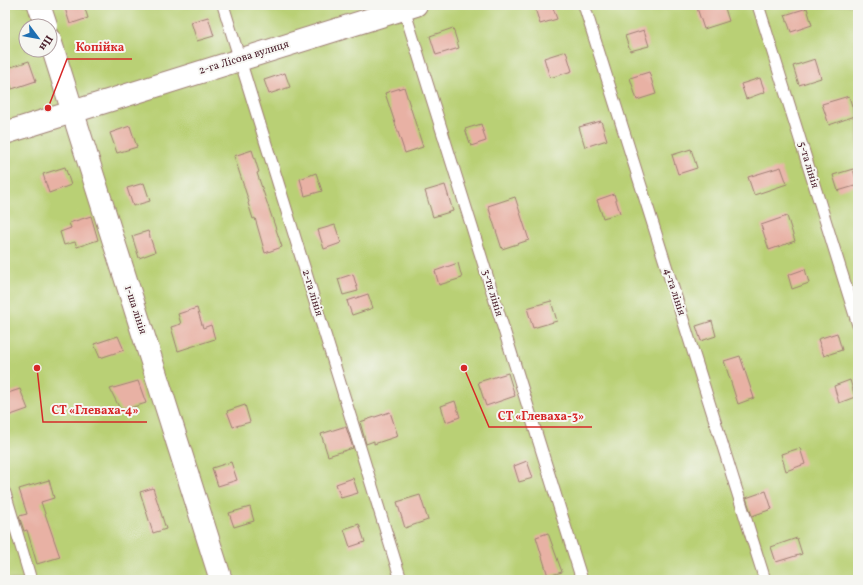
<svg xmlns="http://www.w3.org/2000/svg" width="863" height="585" viewBox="0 0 863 585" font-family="Vollkorn,serif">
  <rect width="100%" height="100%" fill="#f6f6f2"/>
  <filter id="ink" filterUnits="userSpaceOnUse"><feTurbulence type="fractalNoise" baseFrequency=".025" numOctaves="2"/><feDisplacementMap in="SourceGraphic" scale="8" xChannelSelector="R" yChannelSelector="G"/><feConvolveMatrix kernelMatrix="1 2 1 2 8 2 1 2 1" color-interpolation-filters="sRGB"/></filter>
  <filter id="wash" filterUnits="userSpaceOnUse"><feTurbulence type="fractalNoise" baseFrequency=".012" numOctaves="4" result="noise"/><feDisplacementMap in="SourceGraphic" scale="16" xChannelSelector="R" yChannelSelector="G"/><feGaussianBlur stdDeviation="0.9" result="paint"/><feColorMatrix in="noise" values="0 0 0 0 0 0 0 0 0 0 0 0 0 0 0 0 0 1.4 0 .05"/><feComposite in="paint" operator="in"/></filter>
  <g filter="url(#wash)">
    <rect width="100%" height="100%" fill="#f2dbbb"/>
    <path fill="#b9d075" stroke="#827850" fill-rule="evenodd" d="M5,5H858V580H5ZM26,26H50V50H26Z"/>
    <g id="blocks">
      <g fill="#e8b1a4">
        <polygon points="64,5 84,5 88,18 70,24"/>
        <polygon points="534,5 552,5 557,19 540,24"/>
        <polygon points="696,5 724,5 729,21 704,29"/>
        <polygon points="807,8 812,25 791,32 785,15"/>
        <polygon points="208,17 214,36 197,41 191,22"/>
        <polygon points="453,28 459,48 436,55 430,36"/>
        <polygon points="644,30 649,46 630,51 625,36"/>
        <polygon points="566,51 572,71 550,78 544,58"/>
        <polygon points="815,59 821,78 799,85 793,66"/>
        <polygon points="29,61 36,81 12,89 5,69"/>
        <polygon points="649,72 656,94 637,100 630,78"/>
        <polygon points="285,73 290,87 269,94 264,80"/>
        <polygon points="760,78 765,92 746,99 741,84"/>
        <polygon points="404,87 423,147 405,153 385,93"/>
        <polygon points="849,96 855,116 829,125 822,104"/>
        <polygon points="601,121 607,140 585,147 579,127"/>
        <polygon points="481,124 486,141 471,146 465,129"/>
        <polygon points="130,126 137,147 117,153 110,133"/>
        <polygon points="691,149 697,168 678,174 672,155"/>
        <polygon points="252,150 259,172 257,173 282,247 265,253 255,218 253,219 248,203 249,202 234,156"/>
        <polygon points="65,167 71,185 49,193 43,174"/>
        <polygon points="781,167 787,184 754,195 748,177"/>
        <polygon points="853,169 858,185 838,191 833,175"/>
        <polygon points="316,173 322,191 305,196 300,179"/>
        <polygon points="144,183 150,201 133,206 127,188"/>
        <polygon points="445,185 453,211 433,217 425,191"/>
        <polygon points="614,194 620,213 603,218 597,200"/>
        <polygon points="515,197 529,240 502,249 488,206"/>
        <polygon points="91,216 98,240 77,247 75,242 64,245 60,232 71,228 69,223"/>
        <polygon points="787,216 795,241 769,250 761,225"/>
        <polygon points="335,225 341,243 324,249 318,230"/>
        <polygon points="148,231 155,252 139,258 132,236"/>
        <polygon points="458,263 462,278 439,285 435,271"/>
        <polygon points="805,269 809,283 792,289 788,275"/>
        <polygon points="353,274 358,291 343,295 338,279"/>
        <polygon points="368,294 373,308 352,315 347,301"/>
        <polygon points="551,301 557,321 533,328 527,308"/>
        <polygon points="197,308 203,328 211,325 215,339 178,351 171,327 181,324 178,314"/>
        <polygon points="712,321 716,336 701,341 696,326"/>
        <polygon points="837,333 842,350 824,356 818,339"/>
        <polygon points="118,336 124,350 100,358 94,344"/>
        <polygon points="740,356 754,398 738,404 724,361"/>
        <polygon points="508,373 515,396 486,406 478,382"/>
        <polygon points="850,380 855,397 839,403 834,386"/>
        <polygon points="138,381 146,403 121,411 110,389"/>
        <polygon points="20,389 28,409 5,417 5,394"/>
        <polygon points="455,401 460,417 446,422 441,406"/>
        <polygon points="245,405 250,422 233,427 227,411"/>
        <polygon points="390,412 398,436 374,444 374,441 366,444 360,422"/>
        <polygon points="343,427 346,427 353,448 328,456 321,434"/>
        <polygon points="800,448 805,464 786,471 781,454"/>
        <polygon points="527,461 533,478 519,482 514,466"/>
        <polygon points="231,462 237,480 218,486 212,468"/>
        <polygon points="353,478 358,493 341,498 336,484"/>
        <polygon points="49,480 54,498 41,502 60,557 37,564 27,530 24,531 19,516 27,514 19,489"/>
        <polygon points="153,488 166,529 153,533 140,492"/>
        <polygon points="766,491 772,509 752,516 746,498"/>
        <polygon points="420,495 428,520 405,528 397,502"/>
        <polygon points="250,507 254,521 234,527 229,513"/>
        <polygon points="359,524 365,542 350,547 344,529"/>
        <polygon points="548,533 562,572 548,576 536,537"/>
        <polygon points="797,538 802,554 776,562 771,547"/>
      </g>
    </g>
  </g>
  <g filter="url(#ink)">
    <use href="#blocks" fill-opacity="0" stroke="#9e7d73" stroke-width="1"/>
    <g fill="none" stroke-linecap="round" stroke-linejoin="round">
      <defs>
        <g id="service">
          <polyline points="223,5 401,580"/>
          <polyline points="584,5 765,580"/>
          <polyline points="758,5 858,325"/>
          <polyline points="403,6 582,580"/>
          <polyline points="5,493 31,580"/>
        </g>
        <g id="minor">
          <polyline points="39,5 46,26"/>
          <polyline points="50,40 221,580"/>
          <polyline points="5,133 416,5"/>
        </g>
      </defs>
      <use href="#service" stroke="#9e7d73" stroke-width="13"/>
      <use href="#minor" stroke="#9e7d73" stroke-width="24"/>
      <use href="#service" stroke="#fff" stroke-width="11"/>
      <use href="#minor" stroke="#fff" stroke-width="22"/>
    </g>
  </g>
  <g text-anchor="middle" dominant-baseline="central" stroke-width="4" stroke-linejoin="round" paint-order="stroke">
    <g font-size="11" fill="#4a1f2b" stroke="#f6f6f2">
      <text transform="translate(244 58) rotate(-17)">2-га Лісова вулиця</text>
      <text transform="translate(808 165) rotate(73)">5-та лінія</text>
      <text transform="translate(674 292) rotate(72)">4-та лінія</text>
      <text transform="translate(312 293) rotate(73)">2-га лінія</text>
      <text transform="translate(492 293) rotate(73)">3-тя лінія</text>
      <text transform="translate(135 310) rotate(72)">1-ша лінія</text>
    </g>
  </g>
  <path fill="none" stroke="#d62828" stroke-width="1.5" d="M48 108L67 59H132M37 368L43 422H147M464 368L489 427H592"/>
  <g fill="#d62828" stroke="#f6f6f2" stroke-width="1.5">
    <circle cx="48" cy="108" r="4"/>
    <circle cx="37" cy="368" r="4"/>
    <circle cx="464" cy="368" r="4"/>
  </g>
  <g font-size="12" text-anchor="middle" font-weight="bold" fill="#d62828" stroke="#f6f6f2" stroke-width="4" stroke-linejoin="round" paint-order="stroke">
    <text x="100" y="51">Копійка</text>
    <text x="95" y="414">СТ «Глеваха-4»</text>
    <text x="541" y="420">СТ «Глеваха-3»</text>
  </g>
  <rect width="863" height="585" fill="none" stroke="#f6f6f2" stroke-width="20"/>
  <g transform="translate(38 38) rotate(122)"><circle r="19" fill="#f6f6f2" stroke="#b1a0a2"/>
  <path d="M0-3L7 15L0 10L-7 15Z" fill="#1f6fb2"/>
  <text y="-6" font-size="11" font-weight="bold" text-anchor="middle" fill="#4a1f2b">Пн</text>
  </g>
</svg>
